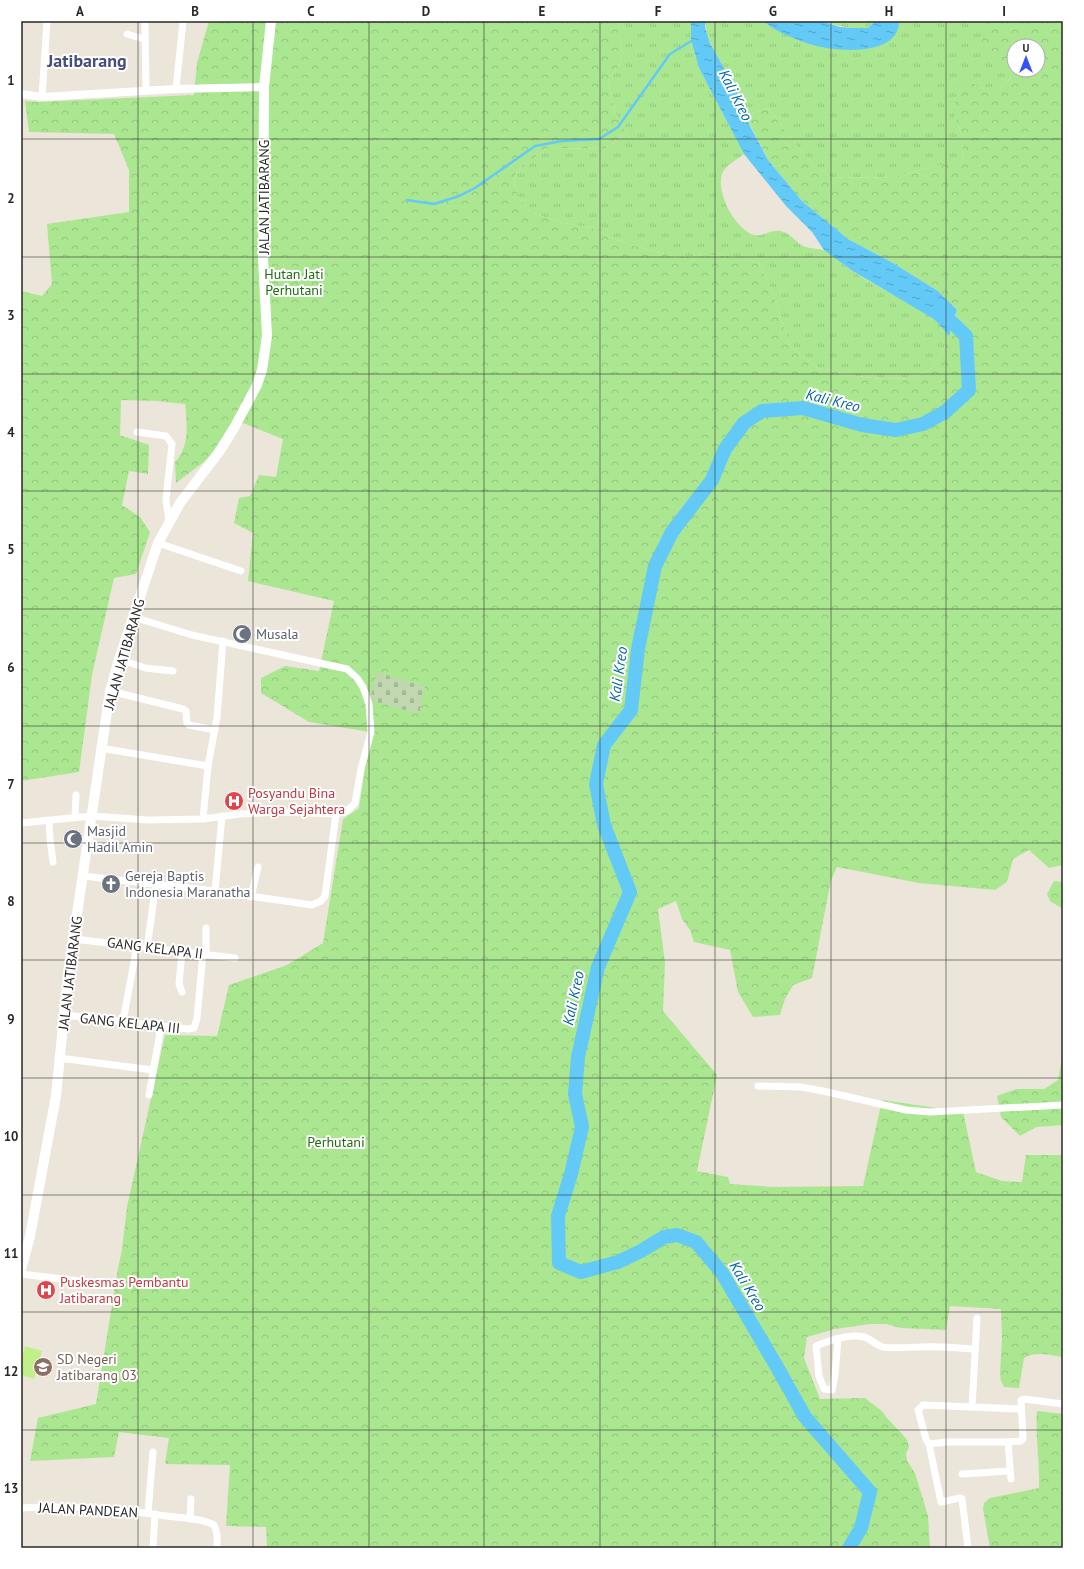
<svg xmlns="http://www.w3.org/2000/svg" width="1084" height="1569" viewBox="0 0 1084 1569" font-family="'PT Sans',sans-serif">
  <defs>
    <pattern id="grass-tufts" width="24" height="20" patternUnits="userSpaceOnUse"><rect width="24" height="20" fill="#abe791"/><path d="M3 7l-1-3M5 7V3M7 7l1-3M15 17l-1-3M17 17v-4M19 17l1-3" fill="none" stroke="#93c67d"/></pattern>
    <pattern id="forest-crowns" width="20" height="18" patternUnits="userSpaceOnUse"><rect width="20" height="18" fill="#abe791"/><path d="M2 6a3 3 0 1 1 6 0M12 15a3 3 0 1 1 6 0" fill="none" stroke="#93c67d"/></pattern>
    <pattern id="cemetery-stones" width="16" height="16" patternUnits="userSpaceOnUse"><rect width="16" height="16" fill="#c1d7af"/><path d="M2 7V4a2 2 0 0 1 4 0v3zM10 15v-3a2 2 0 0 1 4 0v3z" fill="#a6b997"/></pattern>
    <pattern id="water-ripples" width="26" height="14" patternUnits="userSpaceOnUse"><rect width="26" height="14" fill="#63caf7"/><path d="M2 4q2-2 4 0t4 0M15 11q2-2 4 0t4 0" fill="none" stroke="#52a4c8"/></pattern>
  </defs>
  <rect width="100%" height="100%" fill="#ece5d9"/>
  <g fill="url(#grass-tufts)">
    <path d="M620,21H691V40L699,68L744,154C737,160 725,165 722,174C716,193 734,226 751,234C761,239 770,229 780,231C791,233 794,241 803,246C809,249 817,248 823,250C832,253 843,265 851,270C877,287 905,300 932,318L938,323L949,336L943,351L932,368L913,378L882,379L856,376L818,368L790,346L771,288L758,263L743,257L713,255L677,257L649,250L611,238L596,229L560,222L533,213L526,208L518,196L514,183L515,176L518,170L548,148L604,149L616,141L626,132L614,110L608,80C612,74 618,69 621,62C625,48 616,35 620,21Z"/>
    <path d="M706,21H763L767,24L862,49C881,47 896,43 899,21H983L984,45C994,55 1011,63 1011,78L1000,89H985L973,83L955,116L962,137L963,162L957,165H938L895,177L847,178L831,177L814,166L793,141L768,108L745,115C745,111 744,107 743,103C735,81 703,43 706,21Z"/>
    <path d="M822,21H875L868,28C851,29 838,26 822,21Z"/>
  </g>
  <g fill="url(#forest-crowns)" fill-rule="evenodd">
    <path d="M209,21H620C616,35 625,48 621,62C618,69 612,74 608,80L614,110L626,132L616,141L604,149L548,148L518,170L515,176L514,183L518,196L526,208L533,213L560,222L596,229L611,238L649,250L677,257L713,255L743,257L758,263L771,288L790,346L818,368L856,376L882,379L913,378L932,368L943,351L954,323L957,310L938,291L893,263L848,239L802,201L768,160L745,115L768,108L793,141L814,166L831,177L847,178L895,177L938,165H957L963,162L962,137L955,116L954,109L958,84L973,83L985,89H1000L1011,78C1010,60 990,56 982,43L983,21H1063V865L1049,868L1029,850L1013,859L1007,882L995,890L919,883L837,867L831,880L812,978L793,985L785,999L780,1015L753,1017L738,992L730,950L694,942L690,930L682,919L676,901L658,909L665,963L663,1011L717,1075L697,1171L728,1177L730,1184L773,1187L863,1186L882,1100L937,1108L962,1107L976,1172L1002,1181L1022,1182L1026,1155H1063V1357C1049,1355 1036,1351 1024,1358L1019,1388L1004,1387L1001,1381L1000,1374L1002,1338L1001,1309L950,1306L946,1330L901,1328L886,1324H870L835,1329L807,1337L804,1358L820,1399L865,1398L882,1411L886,1417L903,1435L907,1440L909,1447L906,1454L907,1461L915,1473L928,1516L930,1548H267L266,1527L226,1526L230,1465L165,1464L169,1438L119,1432L114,1457L30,1461L38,1418L96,1404L118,1268L122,1250L127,1207L165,1035L217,1036L229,985L287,965L323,943L343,819L359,808L370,732L309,722L261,693V678L285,666L319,671L334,601L248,581L253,533L234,523L239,498L250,496L259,475L276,477L283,439L243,423L205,461L176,483L175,462C190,446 187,424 185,404L157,401L121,400L120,435L149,445L148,474L129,471L122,505L140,517L150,532L136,574L114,578L92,675L79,772L21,781V291L42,296L52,284L47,224L129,212V170L114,134L29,132L25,101L38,102L194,95L197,63ZM1014,46H1038V70H1014Z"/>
    <polygon points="1054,881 1063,882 1063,909 1050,901 1047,894"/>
    <polygon points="1063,1053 1063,1125 1036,1127 1020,1136 1001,1117 997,1096 1016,1089 1044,1089 1058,1080"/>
    <path d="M1037,1411L1063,1414V1548H990L983,1509L984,1503L990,1498L1039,1488C1040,1462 1035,1437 1037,1411Z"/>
  </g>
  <polygon fill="url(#cemetery-stones)" points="377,672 425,687 419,714 370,700"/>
  <polygon fill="#c1f08b" points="25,1346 42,1351 34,1379 21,1375 21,1361"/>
  <g fill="url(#water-ripples)">
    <polygon points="691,21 706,21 705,27 710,43 743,103 745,115 750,126 768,160 802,201 848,239 893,263 938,291 957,310 949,336 938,323 932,318 851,270 824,250 812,232 786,206 744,154 699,68 691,40"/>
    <path d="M763,21H822L840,27L854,28H868L875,21H899C899,26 898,31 895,35C881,55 833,51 813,45C796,40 776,32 763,21Z"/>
  </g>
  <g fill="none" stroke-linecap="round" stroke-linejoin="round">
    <polyline stroke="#63caf7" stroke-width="2.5" points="407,200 434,204 459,196 475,188 535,146 562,141 599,139 618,127 670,54 693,40"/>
    <polyline stroke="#63caf7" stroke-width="14" points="849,1548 861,1528 870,1492 805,1417 777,1367 722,1273 696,1242 677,1235 664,1237 641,1251 618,1262 581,1272 559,1263 558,1216 571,1174 582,1127 575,1094 578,1057 598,967 630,892 604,825 596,784 604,745 631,710 638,649 655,566 672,532 712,480 725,449 744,423 762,411 803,408 862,425 896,430 923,424 945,412 969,390 966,336 940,311"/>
    <g stroke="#fff" stroke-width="7">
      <polyline points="145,24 146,91"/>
      <polyline points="127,34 144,39"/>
      <polyline points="176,89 183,21"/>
      <polyline points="42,97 47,21"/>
      <polyline points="137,432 166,436 172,444 166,500 169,521"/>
      <polyline points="158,543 241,571"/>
      <polyline points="119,659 145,668 173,671"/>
      <polyline points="110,691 183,709 186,711 187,723 189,725 215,730"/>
      <polyline points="100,748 208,766"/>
      <polyline points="75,817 76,795"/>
      <polyline points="203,819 208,766 217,717 223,641"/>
      <polyline points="49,820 50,839 53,862"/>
      <polyline points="21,823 91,816 148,820 203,819 240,814 279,812 336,814 347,811 355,803 361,769 371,732 369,704 363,687 357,678 347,669 192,635 133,617"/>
      <polyline points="83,876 215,891 312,905 321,901 325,896 336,814"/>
      <polyline points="215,891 222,816"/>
      <polyline points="251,897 258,867"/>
      <polyline points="74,939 235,958"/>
      <polyline points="147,948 156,884"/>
      <polyline points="206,954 206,928"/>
      <polyline points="182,992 179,984 182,952"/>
      <polyline points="64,1015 188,1029 194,1028 197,1018 203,954"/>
      <polyline points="123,1021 137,946"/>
      <polyline points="59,1058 153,1070"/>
      <polyline points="758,1086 801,1087 823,1091 906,1110 930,1112 1063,1105"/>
      <polyline points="149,1095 161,1026"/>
      <polyline points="21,1274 112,1285"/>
      <path d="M838,1339L835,1375L832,1390L824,1389L819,1376L816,1346C830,1340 849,1333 864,1337C871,1339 876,1345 883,1347C890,1349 911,1347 920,1347C938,1346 957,1348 975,1349"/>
      <polyline points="972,1407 977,1318"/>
      <polyline points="929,1444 946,1442 1008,1442"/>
      <polyline points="962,1474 1010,1471"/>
      <polyline points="1011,1479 1008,1442 1021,1441 1023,1439 1021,1400 1024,1399 1063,1404"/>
      <path d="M21,1508C69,1505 118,1509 166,1516C182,1518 200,1518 214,1525L217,1534V1548"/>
      <polyline points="148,1513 153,1452"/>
      <polyline points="190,1519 191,1499"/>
      <polyline points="153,1548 155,1514"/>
      <polyline points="968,1548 962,1499 960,1498 941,1502 929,1444 926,1439 918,1410 923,1405 1021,1409"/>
    </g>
    <polyline stroke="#fff" stroke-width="8" points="21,94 42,97 176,89 264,87"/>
    <polyline stroke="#fff" stroke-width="10" points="21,1270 30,1236 56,1096 68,975 110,691 119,659 158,543 180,503 219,452 234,428 257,385 262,370 267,336 263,258 264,87 271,21"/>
  </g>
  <path fill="none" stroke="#282828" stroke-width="1" stroke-opacity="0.55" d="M138,21V1548M253,21V1548M369,21V1548M484,21V1548M600,21V1548M715,21V1548M831,21V1548M946,21V1548M21,139H1063M21,257H1063M21,374H1063M21,491H1063M21,609H1063M21,726H1063M21,843H1063M21,960H1063M21,1078H1063M21,1195H1063M21,1312H1063M21,1430H1063"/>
  <defs>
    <symbol id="mosque-disc" viewBox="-11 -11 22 22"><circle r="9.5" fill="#6b7280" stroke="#fff"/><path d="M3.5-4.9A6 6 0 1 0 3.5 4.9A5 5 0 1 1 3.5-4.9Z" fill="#fff"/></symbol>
    <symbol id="hospital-disc" viewBox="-11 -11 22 22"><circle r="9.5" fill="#e0444e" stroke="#fff"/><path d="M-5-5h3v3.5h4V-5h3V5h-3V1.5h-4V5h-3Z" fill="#fff"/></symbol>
    <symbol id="church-disc" viewBox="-11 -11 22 22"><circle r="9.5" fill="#6b7280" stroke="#fff"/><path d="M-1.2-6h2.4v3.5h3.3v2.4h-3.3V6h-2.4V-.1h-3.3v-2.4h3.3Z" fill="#fff"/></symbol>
    <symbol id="school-disc" viewBox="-11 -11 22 22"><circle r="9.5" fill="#8d6e63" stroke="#fff"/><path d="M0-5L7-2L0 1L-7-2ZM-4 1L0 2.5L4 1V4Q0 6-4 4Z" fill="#fff"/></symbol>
  </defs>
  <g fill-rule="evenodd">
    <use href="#mosque-disc" x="231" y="623" width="22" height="22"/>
    <use href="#hospital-disc" x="223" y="790" width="22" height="22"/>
    <use href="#mosque-disc" x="62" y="828" width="22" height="22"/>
    <use href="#church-disc" x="100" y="873" width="22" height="22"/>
    <use href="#hospital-disc" x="35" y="1279" width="22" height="22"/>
    <use href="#school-disc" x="32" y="1356" width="22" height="22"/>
  </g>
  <g text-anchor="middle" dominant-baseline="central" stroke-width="4" stroke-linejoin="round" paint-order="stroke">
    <g font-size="14" fill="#282828" stroke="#fff">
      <text transform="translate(264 197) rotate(-90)">JALAN JATIBARANG</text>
      <text transform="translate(124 654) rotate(-74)">JALAN JATIBARANG</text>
      <text transform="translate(155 948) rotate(7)">GANG KELAPA II</text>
      <text transform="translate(70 973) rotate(-83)">JALAN JATIBARANG</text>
      <text transform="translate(130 1023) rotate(6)">GANG KELAPA III</text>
      <text transform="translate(88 1510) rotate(3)">JALAN PANDEAN</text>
    </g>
    <g font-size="14" fill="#236a14" stroke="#fff">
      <text x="294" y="274">Hutan Jati<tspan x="294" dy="16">Perhutani</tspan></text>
      <text x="336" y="1142">Perhutani</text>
    </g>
    <g font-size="14" fill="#5b616d" stroke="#fff" text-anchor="start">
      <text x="256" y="634">Musala</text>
      <text x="87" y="831">Masjid<tspan x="87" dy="16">Hadil Amin</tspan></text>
      <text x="125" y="876">Gereja Baptis<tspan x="125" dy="16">Indonesia Maranatha</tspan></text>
    </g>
    <g font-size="14" fill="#be3a42" stroke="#fff" text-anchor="start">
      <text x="248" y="793">Posyandu Bina<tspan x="248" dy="16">Warga Sejahtera</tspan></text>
      <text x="60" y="1282">Puskesmas Pembantu<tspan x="60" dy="16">Jatibarang</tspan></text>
    </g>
    <g font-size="14" fill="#785e54" stroke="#fff" text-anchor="start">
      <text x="57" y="1359">SD Negeri<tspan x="57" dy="16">Jatibarang 03</tspan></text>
    </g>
    <g font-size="15" font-style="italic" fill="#0365a2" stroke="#fff">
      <text transform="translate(736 95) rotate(63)">Kali Kreo</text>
      <text transform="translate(833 400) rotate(14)">Kali Kreo</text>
      <text transform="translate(618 674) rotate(-82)">Kali Kreo</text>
      <text transform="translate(573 998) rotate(-78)">Kali Kreo</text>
      <text transform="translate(748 1286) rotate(59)">Kali Kreo</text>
    </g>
    <g font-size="18" font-weight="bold" fill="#464e7c" stroke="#fff">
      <text x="87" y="60">Jatibarang</text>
    </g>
  </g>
  <rect width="1084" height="1569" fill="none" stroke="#ffffff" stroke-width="44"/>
  <g transform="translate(1026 58)"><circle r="19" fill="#ffffff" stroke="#a9a9a9"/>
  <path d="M0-3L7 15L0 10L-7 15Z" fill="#3351ff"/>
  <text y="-6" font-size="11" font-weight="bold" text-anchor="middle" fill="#282828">U</text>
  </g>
  <rect x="22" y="22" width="1040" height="1525" fill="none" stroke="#282828" stroke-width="1.5"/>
  <g font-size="13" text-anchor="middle" font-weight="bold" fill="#282828">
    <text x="80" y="16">A</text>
    <text x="195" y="16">B</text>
    <text x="311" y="16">C</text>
    <text x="426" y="16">D</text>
    <text x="542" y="16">E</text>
    <text x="658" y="16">F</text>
    <text x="773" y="16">G</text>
    <text x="889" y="16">H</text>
    <text x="1004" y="16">I</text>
    <text x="11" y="85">1</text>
    <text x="11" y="203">2</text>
    <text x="11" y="320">3</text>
    <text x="11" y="437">4</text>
    <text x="11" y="554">5</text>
    <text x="11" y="672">6</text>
    <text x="11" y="789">7</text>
    <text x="11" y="906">8</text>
    <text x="11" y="1024">9</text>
    <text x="11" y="1141">10</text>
    <text x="11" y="1258">11</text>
    <text x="11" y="1376">12</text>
    <text x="11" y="1493">13</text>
  </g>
</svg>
